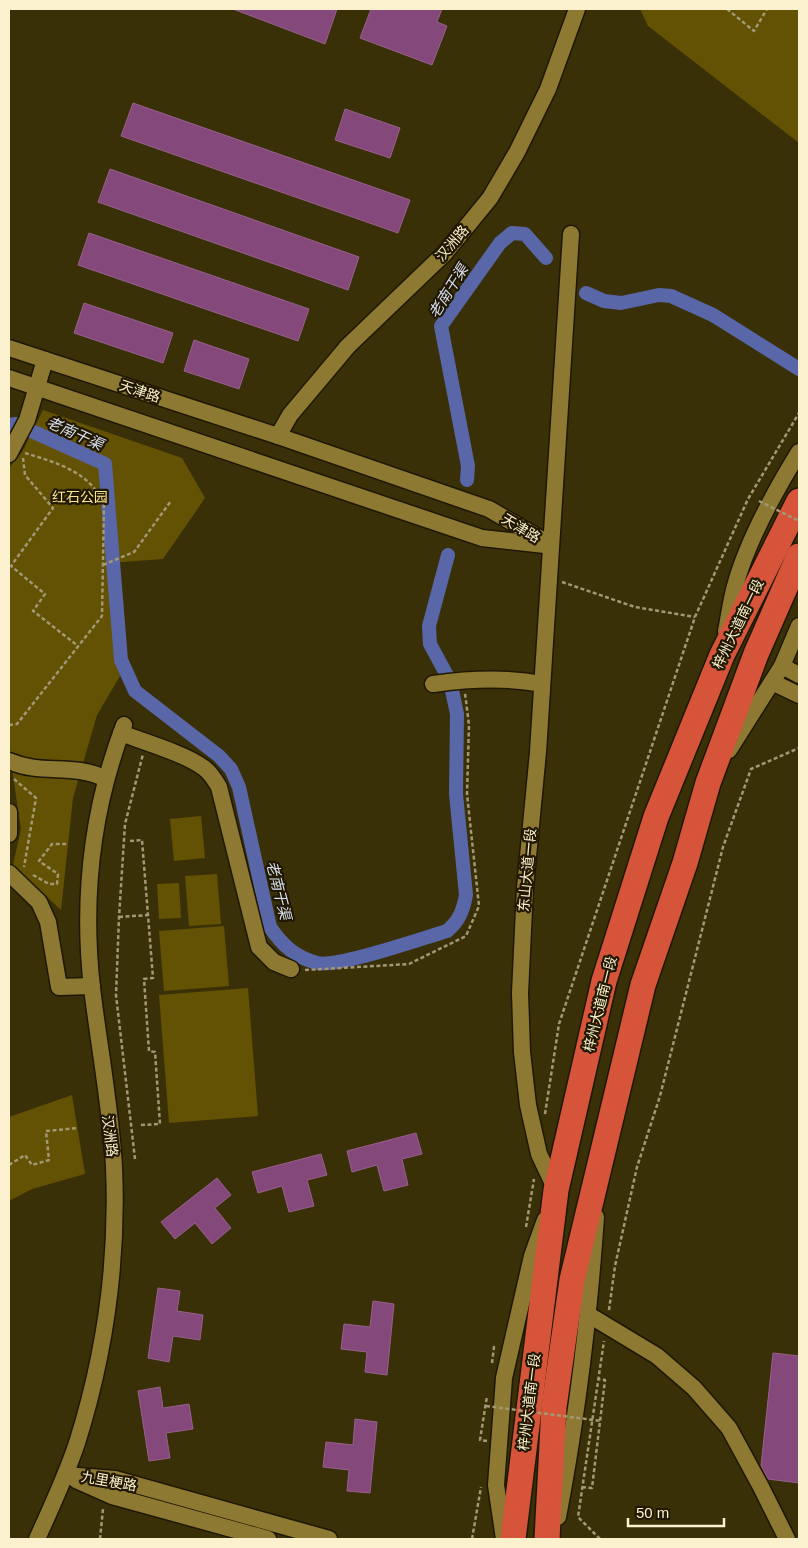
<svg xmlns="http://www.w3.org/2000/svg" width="808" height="1548" viewBox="0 0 808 1548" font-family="Arial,'Noto Sans SC',sans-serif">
  <rect width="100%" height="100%" fill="#3a3008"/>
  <g fill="#635104">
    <polygon points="640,9 799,9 799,143 648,26"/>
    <polygon points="43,410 182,458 205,498 163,559 109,563 120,676 97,715 73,798 61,910 13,865 21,829 9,749 9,468 22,452"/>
    <polygon points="201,816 205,858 174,861 170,819"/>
    <polygon points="217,874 221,924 189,926 185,876"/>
    <polygon points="179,883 181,918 159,919 157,884"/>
    <polygon points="224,926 229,986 164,991 159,931"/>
    <polygon points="248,988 258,1116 169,1123 159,995"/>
    <polygon points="72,1095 85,1174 32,1189 9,1201 9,1117"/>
  </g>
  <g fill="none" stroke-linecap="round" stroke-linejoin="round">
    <g stroke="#5966a8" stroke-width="14">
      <polyline points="586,293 604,301 621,303 659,295 671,296 713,315 799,369"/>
      <path d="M9,425L16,424L105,464L121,660L135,691L219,756L231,769L239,787L270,927C282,945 295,957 317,963C337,968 423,938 447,931C459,921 463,911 466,895L456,794L457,714L450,681L430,644L429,626L448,555"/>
      <polyline points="467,480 468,466 441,326 500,243 512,233 525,234 546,258"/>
    </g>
  </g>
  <g fill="#84497a" stroke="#97608d">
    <polygon points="233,9 337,9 325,44"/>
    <polygon points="371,9 442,9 437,22 447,26 432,65 360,38"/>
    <polygon points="133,103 410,200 398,233 121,136"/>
    <polygon points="345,109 400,128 390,158 335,140"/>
    <polygon points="110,169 359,257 348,290 98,202"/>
    <polygon points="89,233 309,309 298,341 78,265"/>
    <polygon points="84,303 173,333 163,363 74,333"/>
    <polygon points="194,340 249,359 239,389 184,371"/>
    <polygon points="416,1133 422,1154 402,1159 408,1185 384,1191 377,1165 352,1172 347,1151"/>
    <polygon points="321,1154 327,1175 307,1180 314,1206 289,1212 282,1186 258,1193 252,1172"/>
    <polygon points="217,1178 231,1195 215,1208 231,1228 212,1244 195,1223 175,1239 161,1222"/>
    <polygon points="158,1288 180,1291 177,1311 203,1315 200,1340 173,1336 169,1362 148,1358"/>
    <polygon points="373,1301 394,1304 387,1375 365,1372 367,1352 341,1349 344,1324 370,1327"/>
    <polygon points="773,1353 799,1356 799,1483 768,1479 761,1466"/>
    <polygon points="160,1387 163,1408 189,1404 193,1429 166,1433 170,1458 149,1461 138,1391"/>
    <polygon points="355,1419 377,1422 370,1493 347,1491 349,1470 323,1467 326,1442 353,1445"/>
  </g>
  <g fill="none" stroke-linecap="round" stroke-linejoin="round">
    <defs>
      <g id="minor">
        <polyline points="9,348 278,436 489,509 551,545"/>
        <polyline points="9,378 482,538 545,545"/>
        <polyline points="278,436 290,415 348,346 445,253 490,198 517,152 548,89 577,9"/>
        <polyline points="9,454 27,420 45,360"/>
        <path d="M726,631C729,616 731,600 735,586C747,542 775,491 799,452"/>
        <polyline points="782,666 799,675"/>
        <polyline points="772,682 799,695"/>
        <path d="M433,684C469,679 506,677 542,684"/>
        <path d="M121,733C144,742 186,754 204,768C211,773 215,780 219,787L259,947L274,962L291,969"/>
        <polyline points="729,750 782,666 799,626"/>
        <path d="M9,761C43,776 72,762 106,779"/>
        <polyline points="9,812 9,834"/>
        <polyline points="9,873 39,902 48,922 59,987 92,986"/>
        <polyline points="555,1193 556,1190 539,1154 528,1105 522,1052 520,993 525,888 538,752 571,234"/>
        <polyline points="589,1315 657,1356 694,1388 729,1428 761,1487 787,1539"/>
        <polyline points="65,1475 115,1479 329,1539"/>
        <polyline points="76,1480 112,1496 268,1539"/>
        <path d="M558,1517C577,1418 589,1318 596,1217"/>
        <path d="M37,1539C51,1508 66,1476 77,1443C105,1354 118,1259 114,1167C111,1109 99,1046 92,988C82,899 92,809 124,725"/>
        <polyline points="504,1539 496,1485 504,1378 532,1256 545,1220"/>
      </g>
      <g id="highway">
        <polyline points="513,1539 556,1190 604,981 656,817 722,655 799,501"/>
        <polyline points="547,1539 554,1407 572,1280 643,985 685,863 708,783 756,654 799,556"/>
      </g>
    </defs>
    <use href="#minor" stroke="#1e1803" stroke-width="19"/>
    <use href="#highway" stroke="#1e1803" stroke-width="28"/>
    <g stroke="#a29873" stroke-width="2.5" stroke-dasharray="4 2.5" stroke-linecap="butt">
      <polyline points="727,9 754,31 767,9"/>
      <polyline points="23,458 25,475 53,508 11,566 45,594 33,611 78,646"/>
      <polyline points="103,565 134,552 171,501"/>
      <polyline points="562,582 635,607 695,617"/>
      <path d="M9,725L17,724L102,616L104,504C89,471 57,463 25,453"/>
      <polyline points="14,779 36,798 24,867"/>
      <polyline points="130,841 142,840 153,978 144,979 149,1051 155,1052 160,1124 141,1125"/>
      <polyline points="33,875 49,884 57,884 58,874 39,861 52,844 67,844"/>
      <polyline points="119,917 148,915"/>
      <polyline points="305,970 409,964 466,936 479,906 467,794 469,725 465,693"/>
      <polyline points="545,1114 559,1024 695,617 748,499 799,413"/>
      <polyline points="135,1159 116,995 119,917 125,824 143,754"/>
      <polyline points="9,1165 25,1155 32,1165 49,1160 46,1131 78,1128"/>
      <polyline points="526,1227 534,1179"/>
      <polyline points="609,1310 615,1266 637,1167 660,1096 723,847 751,769 799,748"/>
      <polyline points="492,1363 494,1347 497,1347"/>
      <polyline points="487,1441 480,1440 487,1396"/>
      <polyline points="582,1487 592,1488 605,1380 599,1379"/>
      <polyline points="100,1539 103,1509"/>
      <polyline points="472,1539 481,1487"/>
      <polyline points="600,1539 578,1517 604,1341"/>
    </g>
    <use href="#minor" stroke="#8e7932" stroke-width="16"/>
    <use href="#highway" stroke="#d6553a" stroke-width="25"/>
    <g stroke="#a29873" stroke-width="2.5" stroke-dasharray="4 2.5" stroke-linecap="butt">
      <polyline points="759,501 799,521"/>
      <polyline points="486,1406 601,1421"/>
    </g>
  </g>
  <g text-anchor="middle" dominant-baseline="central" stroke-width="4.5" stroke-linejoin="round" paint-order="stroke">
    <g font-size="14" fill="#fcf1ce" stroke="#201800">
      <text transform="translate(452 243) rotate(-49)">汉洲路</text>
      <text transform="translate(140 391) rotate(18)">天津路</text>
      <text transform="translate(521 528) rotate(31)">天津路</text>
      <text transform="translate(738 624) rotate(-64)">梓州大道南一段</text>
      <text transform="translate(527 870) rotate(-85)">东山大道一段</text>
      <text transform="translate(600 1004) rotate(-76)">梓州大道南一段</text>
      <text transform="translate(110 1136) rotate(83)">汉洲路</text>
      <text transform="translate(529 1402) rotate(-83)">梓州大道南一段</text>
      <text transform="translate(109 1481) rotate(10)">九里梗路</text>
    </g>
    <g font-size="14" fill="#fce38f" stroke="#201800">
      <text x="80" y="497">红石公园</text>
    </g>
    <g font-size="15" font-style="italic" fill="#d9def1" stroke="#201800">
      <text transform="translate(448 291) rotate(-58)">老南干渠</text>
      <text transform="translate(75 433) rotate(24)">老南干渠</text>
      <text transform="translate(279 890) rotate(76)">老南干渠</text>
    </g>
  </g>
  <rect width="808" height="1548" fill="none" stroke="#fcf1ce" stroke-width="20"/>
  <path d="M628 1518v8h96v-8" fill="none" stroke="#fcf1ce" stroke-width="2.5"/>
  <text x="636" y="1518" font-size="15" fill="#fcf1ce" stroke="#201800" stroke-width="4" paint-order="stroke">50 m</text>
</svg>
